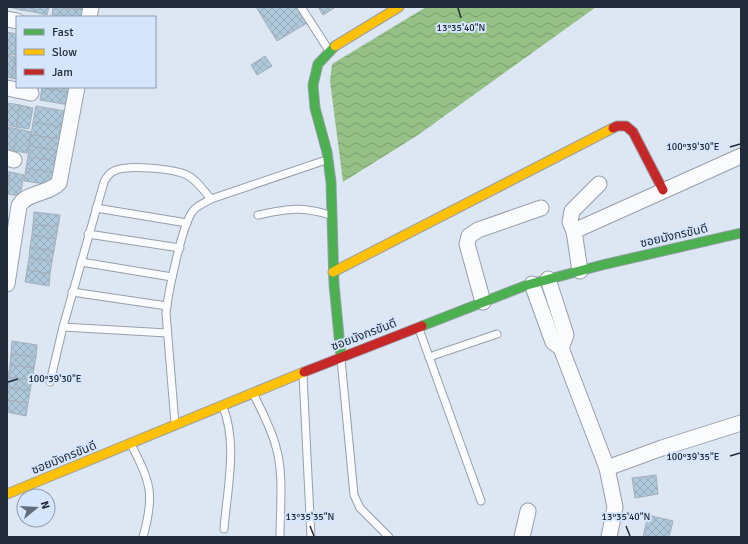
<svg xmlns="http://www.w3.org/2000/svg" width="748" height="544" viewBox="0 0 748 544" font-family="Signika,'Noto Sans Thai',sans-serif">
  <defs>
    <pattern id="water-waves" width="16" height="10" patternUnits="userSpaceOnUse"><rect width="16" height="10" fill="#95c187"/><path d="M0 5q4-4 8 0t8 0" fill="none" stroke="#799d6f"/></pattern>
    <pattern id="building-cross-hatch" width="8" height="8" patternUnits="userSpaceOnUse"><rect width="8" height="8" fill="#aec8da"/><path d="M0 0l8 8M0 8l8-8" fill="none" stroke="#95acbc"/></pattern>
  </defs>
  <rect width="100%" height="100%" fill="#dde6f3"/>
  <polygon fill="url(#water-waves)" points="426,7 596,7 418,135 343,182 330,81 332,64"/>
  <g fill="url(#building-cross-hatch)" stroke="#a4b0ba">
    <polygon points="9,7 22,7 21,10"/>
    <polygon points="22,7 35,7 34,12 21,10"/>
    <polygon points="35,7 49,7 47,15 34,12"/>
    <polygon points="53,7 83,10 81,17 52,17"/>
    <polygon points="65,7 83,7 83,10"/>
    <polygon points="256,7 297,7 307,23 277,41"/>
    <polygon points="318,7 336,7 323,15"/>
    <polygon points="7,32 17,34 15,55 7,54"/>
    <polygon points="17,43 17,56 15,55"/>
    <polygon points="7,55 15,57 11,78 7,77"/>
    <polygon points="265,56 272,66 257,75 251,65"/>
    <polygon points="15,57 17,57 17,79 11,78"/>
    <polygon points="42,87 72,87 71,93"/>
    <polygon points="42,88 71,93 69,105 40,100"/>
    <polygon points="7,103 20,105 16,127 7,125"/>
    <polygon points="20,105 33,108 29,129 16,127"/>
    <polygon points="36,106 65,111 63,127 33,122"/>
    <polygon points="33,122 63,127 61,139 31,135"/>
    <polygon points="7,127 18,129 14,151 7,150"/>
    <polygon points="18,129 31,132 27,153 14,151"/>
    <polygon points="31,135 61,139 59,151 29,146"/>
    <polygon points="29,146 59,151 57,161 28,157"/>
    <polygon points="28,157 57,161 55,173 26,168"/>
    <polygon points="26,168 55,173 53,185 24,181"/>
    <polygon points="7,172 10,172 7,191"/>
    <polygon points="10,172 24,175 20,196 7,194"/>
    <polygon points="34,212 60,215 58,227 33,224"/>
    <polygon points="7,218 14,219 7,240"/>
    <polygon points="33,224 58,227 56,239 32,235"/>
    <polygon points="32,235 56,239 54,251 30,247"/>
    <polygon points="30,247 54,251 52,261 29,258"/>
    <polygon points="29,258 52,261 50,274 27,270"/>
    <polygon points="27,270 50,274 49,286 25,282"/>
    <polygon points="12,341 37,345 36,357 11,354"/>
    <polygon points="11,354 36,357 34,368 10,365"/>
    <polygon points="10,365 34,368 32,380 8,377"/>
    <polygon points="8,377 32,380 30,391 7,387"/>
    <polygon points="7,387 30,391 28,403 7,400"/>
    <polygon points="7,400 28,403 26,416 7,412"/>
    <polygon points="656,475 658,494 635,498 632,478"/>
    <polygon points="648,515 673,521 669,537 643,537"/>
  </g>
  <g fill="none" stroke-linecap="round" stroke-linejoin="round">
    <defs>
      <g id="lane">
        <polyline points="301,7 328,49"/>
        <polyline points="96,208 187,223"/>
        <path d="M258,215C288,209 300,206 330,215"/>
        <polyline points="88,234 180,248"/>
        <polyline points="81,262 172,277"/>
        <polyline points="72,292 167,306"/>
        <polyline points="419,329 481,501"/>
        <path d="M167,333L63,327L104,182C106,178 109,173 114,171C128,164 174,169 187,175C197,180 204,191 211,199"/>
        <polyline points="429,357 497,334"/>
        <polyline points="341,359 354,495 360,508 389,537"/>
        <polyline points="303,375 311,537"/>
        <polyline points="50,382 63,327"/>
        <path d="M254,395C262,412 271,428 276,447C284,473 280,510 280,537"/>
        <path d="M223,407C238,444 227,490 224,529"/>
        <path d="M175,424L166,313C168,294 182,224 193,211C197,205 205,203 211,199L326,160"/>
        <path d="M131,444C151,484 155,494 143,537"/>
      </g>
      <g id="street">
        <polyline points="89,17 91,7"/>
        <polyline points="7,19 17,21"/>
        <polyline points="7,88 31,93"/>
        <polyline points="7,158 14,160"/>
        <polyline points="574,231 570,222 572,211 599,184"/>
        <polyline points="580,271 574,231 741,156"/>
        <polyline points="548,279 566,335 561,348"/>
        <path d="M7,284L19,206C26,192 49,194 59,183L77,87"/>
        <polyline points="532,284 553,342 561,348 607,468 615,507 609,537"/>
        <polyline points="483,302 467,244 469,236 478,230 541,208"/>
        <polyline points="607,468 662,448 741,423"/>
        <polyline points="522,537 528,511"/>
      </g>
      <g id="fast">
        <polyline points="335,46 318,64 313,85 315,108 327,152 331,182 334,284 341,357"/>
        <polyline points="422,326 527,285 602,265 741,233"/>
      </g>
      <g id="slow">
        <polyline points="335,46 399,7"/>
        <polyline points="333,272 613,128"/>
        <polyline points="7,494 304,372"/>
      </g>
      <g id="jam">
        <polyline points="613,128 617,126 626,126 633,132 663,190"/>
        <polyline points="304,372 422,326"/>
      </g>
    </defs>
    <use href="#lane" stroke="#979fab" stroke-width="9"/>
    <use href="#street" stroke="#979fab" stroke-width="17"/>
    <use href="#fast" stroke="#979fab" stroke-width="11"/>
    <use href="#slow" stroke="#979fab" stroke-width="11"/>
    <use href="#jam" stroke="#979fab" stroke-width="11"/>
    <use href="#lane" stroke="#fafbfd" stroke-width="7"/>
    <use href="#street" stroke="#fafbfd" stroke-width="15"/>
    <use href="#fast" stroke="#4caf50" stroke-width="9"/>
    <use href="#slow" stroke="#ffc107" stroke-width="9"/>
    <use href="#jam" stroke="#c62828" stroke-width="9"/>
  </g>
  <path fill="none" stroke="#212b39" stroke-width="1.5" d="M458,8L461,18M730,147L740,144M8,382L18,379M730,456L740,453M310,526L314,536M626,526L630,536"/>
  <g text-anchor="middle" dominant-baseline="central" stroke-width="4" stroke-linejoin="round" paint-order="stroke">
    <g font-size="12" fill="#212b39" stroke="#d5e5fb">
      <text transform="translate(674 236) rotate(-13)">ซอยมังกรขันดี</text>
      <text transform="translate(364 335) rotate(-21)">ซอยมังกรขันดี</text>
      <text transform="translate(64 458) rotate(-22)">ซอยมังกรขันดี</text>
    </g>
  </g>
  <g font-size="10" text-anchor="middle" fill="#212b39" stroke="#d5e5fb" stroke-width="4" stroke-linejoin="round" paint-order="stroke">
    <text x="461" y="31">13°35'40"N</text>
    <text x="693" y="150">100°39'30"E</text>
    <text x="55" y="382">100°39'30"E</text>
    <text x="693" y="460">100°39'35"E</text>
    <text x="310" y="520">13°35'35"N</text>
    <text x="626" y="520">13°35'40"N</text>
  </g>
  <rect width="748" height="544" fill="none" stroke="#212b39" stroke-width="16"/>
  <rect x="16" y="16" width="140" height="72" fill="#d5e5fb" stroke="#8d9bad"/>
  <rect x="24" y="29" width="20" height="6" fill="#4caf50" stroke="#8d9bad"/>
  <text x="52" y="36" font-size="12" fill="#212b39">Fast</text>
  <rect x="24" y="49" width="20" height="6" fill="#ffc107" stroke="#8d9bad"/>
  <text x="52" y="56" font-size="12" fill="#212b39">Slow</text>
  <rect x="24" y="69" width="20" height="6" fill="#c62828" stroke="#8d9bad"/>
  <text x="52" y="76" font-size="12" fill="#212b39">Jam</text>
  <g transform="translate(36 508) rotate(72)"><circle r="19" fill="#d5e5fb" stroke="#8d9bad"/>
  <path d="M0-3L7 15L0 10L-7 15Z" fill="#636c7a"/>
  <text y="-6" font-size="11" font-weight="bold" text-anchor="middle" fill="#212b39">N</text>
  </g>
</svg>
